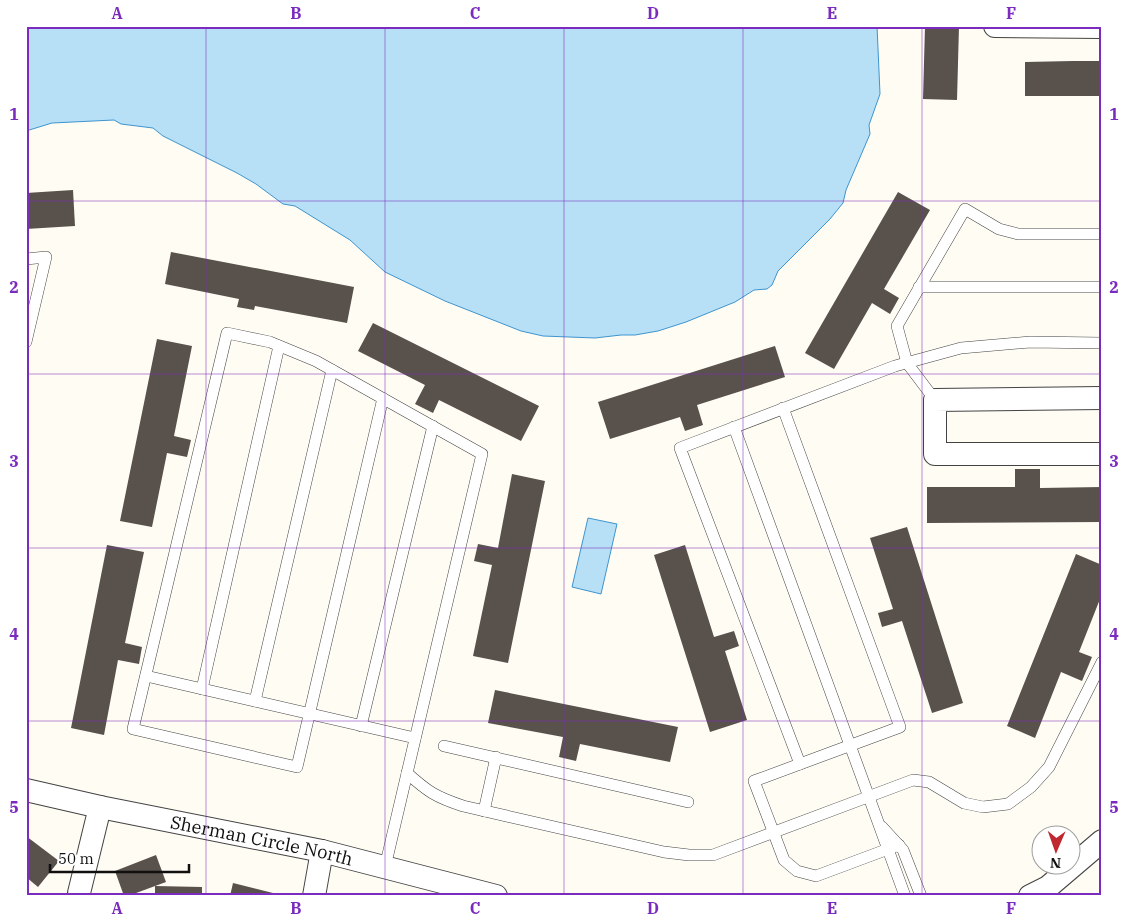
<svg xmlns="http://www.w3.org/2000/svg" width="1128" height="922" viewBox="0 0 1128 922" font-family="'IBM Plex Serif',serif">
  <rect width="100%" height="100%" fill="#fffcf3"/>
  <g fill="#b7dff6" stroke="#3e95ce">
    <polygon points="26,26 877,26 880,94 869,125 870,134 846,190 843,203 830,219 778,271 772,285 767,289 754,290 735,302 686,322 658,331 635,335 621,335 595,338 543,336 521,331 445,301 385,272 350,240 295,206 283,204 256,184 237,173 163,136 153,128 121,124 114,120 52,123 26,131"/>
    <polygon points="588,518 617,524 601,594 572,587"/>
  </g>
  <g fill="#59514c">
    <polygon points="925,26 959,26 957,100 923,99"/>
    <polygon points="1073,61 1102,61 1102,96 1025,96 1025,62"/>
    <polygon points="73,190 75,226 26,229 26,193"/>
    <polygon points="898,192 930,210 884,289 899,298 890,314 872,303 834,369 805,353"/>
    <polygon points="171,252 354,287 347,323 255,306 254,310 237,307 239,299 165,284"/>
    <polygon points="373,323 539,406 521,441 439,400 433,413 415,404 425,385 358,351"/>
    <polygon points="157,339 192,346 174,436 191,440 187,457 167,453 152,527 120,521"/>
    <polygon points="775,346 785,377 697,405 703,425 685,431 680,417 610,439 598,402"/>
    <polygon points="1015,469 1040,469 1040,488 1102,487 1102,522 927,523 927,487 1015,487"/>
    <polygon points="512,474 545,481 508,663 473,656 492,565 474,561 478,544 498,548"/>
    <polygon points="907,527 963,703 932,713 902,621 882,627 878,613 893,609 870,538"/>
    <polygon points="107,545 144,552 125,643 142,647 139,664 118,660 104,735 71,728"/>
    <polygon points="685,545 714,637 734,631 739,646 725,651 747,720 710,732 654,555"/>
    <polygon points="1076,554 1102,565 1102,594 1079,652 1092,657 1082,681 1061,672 1035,738 1007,726"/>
    <polygon points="495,690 678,727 670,762 580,744 576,761 559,757 563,737 488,723"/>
    <polygon points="26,836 59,861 38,887 26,877"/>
    <polygon points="156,855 166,882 128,896 124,896 115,871"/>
    <polygon points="233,883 277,894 277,896 230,896"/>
    <polygon points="155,886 202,887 202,896 155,896"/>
  </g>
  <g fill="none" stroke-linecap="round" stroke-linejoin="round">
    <defs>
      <g id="service">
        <polyline points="26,259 46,257 26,342"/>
        <polyline points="919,287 1102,287"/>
        <polyline points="383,398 297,767 133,729 227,333 270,342 316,361 482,454 385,867"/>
        <polyline points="935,400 907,363 897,326 965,209 999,229 1018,234 1102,234"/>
        <polyline points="783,408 900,727 754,781 784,860 797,871 816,876 899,845"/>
        <polyline points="734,427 905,896"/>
        <polyline points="146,676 415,738"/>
        <polyline points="202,689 279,346"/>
        <polyline points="255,701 332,370"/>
        <polyline points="361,726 433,426"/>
        <polyline points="444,746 688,802"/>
        <polyline points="800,764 680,448 895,366 961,348 1030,342 1102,343"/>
        <path d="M407,773C428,792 436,797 463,806L664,852L689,855H713L913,780L929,782L964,803L983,807L1008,804L1031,787L1049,767L1102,662"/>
        <polyline points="484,811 496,757"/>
        <polyline points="882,827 903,850 921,896"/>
      </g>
      <g id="minor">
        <polyline points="995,26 1102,27"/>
        <polyline points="1102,398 935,400 935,454 1102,454"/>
        <path id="s1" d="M26,790L100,807L322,851L496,896"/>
        <polyline points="79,893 100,807"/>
        <polyline points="314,896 322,851"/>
        <polyline points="1030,896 1048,887 1102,841"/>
      </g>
    </defs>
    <use href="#service" stroke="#434343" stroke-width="12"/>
    <use href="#minor" stroke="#434343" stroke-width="24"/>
    <use href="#service" stroke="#fff" stroke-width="11"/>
    <use href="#minor" stroke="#fff" stroke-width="22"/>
  </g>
  <path fill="none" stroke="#7b2cbf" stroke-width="1" stroke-opacity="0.55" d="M206,26V896M385,26V896M564,26V896M743,26V896M922,26V896M26,201H1102M26,374H1102M26,548H1102M26,721H1102"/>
  <g text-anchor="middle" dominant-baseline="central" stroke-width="5" stroke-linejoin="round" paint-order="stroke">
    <g font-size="18" fill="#101010" stroke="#fff">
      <text stroke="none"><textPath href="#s1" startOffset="241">Sherman Circle North</textPath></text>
    </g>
  </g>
  <rect width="1128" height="922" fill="none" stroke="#ffffff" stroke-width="55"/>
  <g transform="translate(1056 850) rotate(182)"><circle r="24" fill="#ffffff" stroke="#9f9f9f"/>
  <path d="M0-4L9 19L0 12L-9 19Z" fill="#c1272e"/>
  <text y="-8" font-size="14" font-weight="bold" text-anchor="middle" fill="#101010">N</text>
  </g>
  <path d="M50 864v8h139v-8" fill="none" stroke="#101010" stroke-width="2.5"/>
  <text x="58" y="864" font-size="15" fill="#101010" stroke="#ffffff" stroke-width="4" paint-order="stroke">50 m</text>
  <rect x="28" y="28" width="1072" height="866" fill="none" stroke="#7b2cbf" stroke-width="2"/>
  <g font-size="16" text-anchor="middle" font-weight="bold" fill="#7b2cbf">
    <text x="117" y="19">A</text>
    <text x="296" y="19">B</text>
    <text x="475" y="19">C</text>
    <text x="653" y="19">D</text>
    <text x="832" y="19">E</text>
    <text x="1011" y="19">F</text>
    <text x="14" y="120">1</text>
    <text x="1114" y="120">1</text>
    <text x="14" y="293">2</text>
    <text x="1114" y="293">2</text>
    <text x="14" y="467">3</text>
    <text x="1114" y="467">3</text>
    <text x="14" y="640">4</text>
    <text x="1114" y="640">4</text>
    <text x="14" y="813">5</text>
    <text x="1114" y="813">5</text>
    <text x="117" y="914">A</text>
    <text x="296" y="914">B</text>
    <text x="475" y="914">C</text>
    <text x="653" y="914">D</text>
    <text x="832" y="914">E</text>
    <text x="1011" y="914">F</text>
  </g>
</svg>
